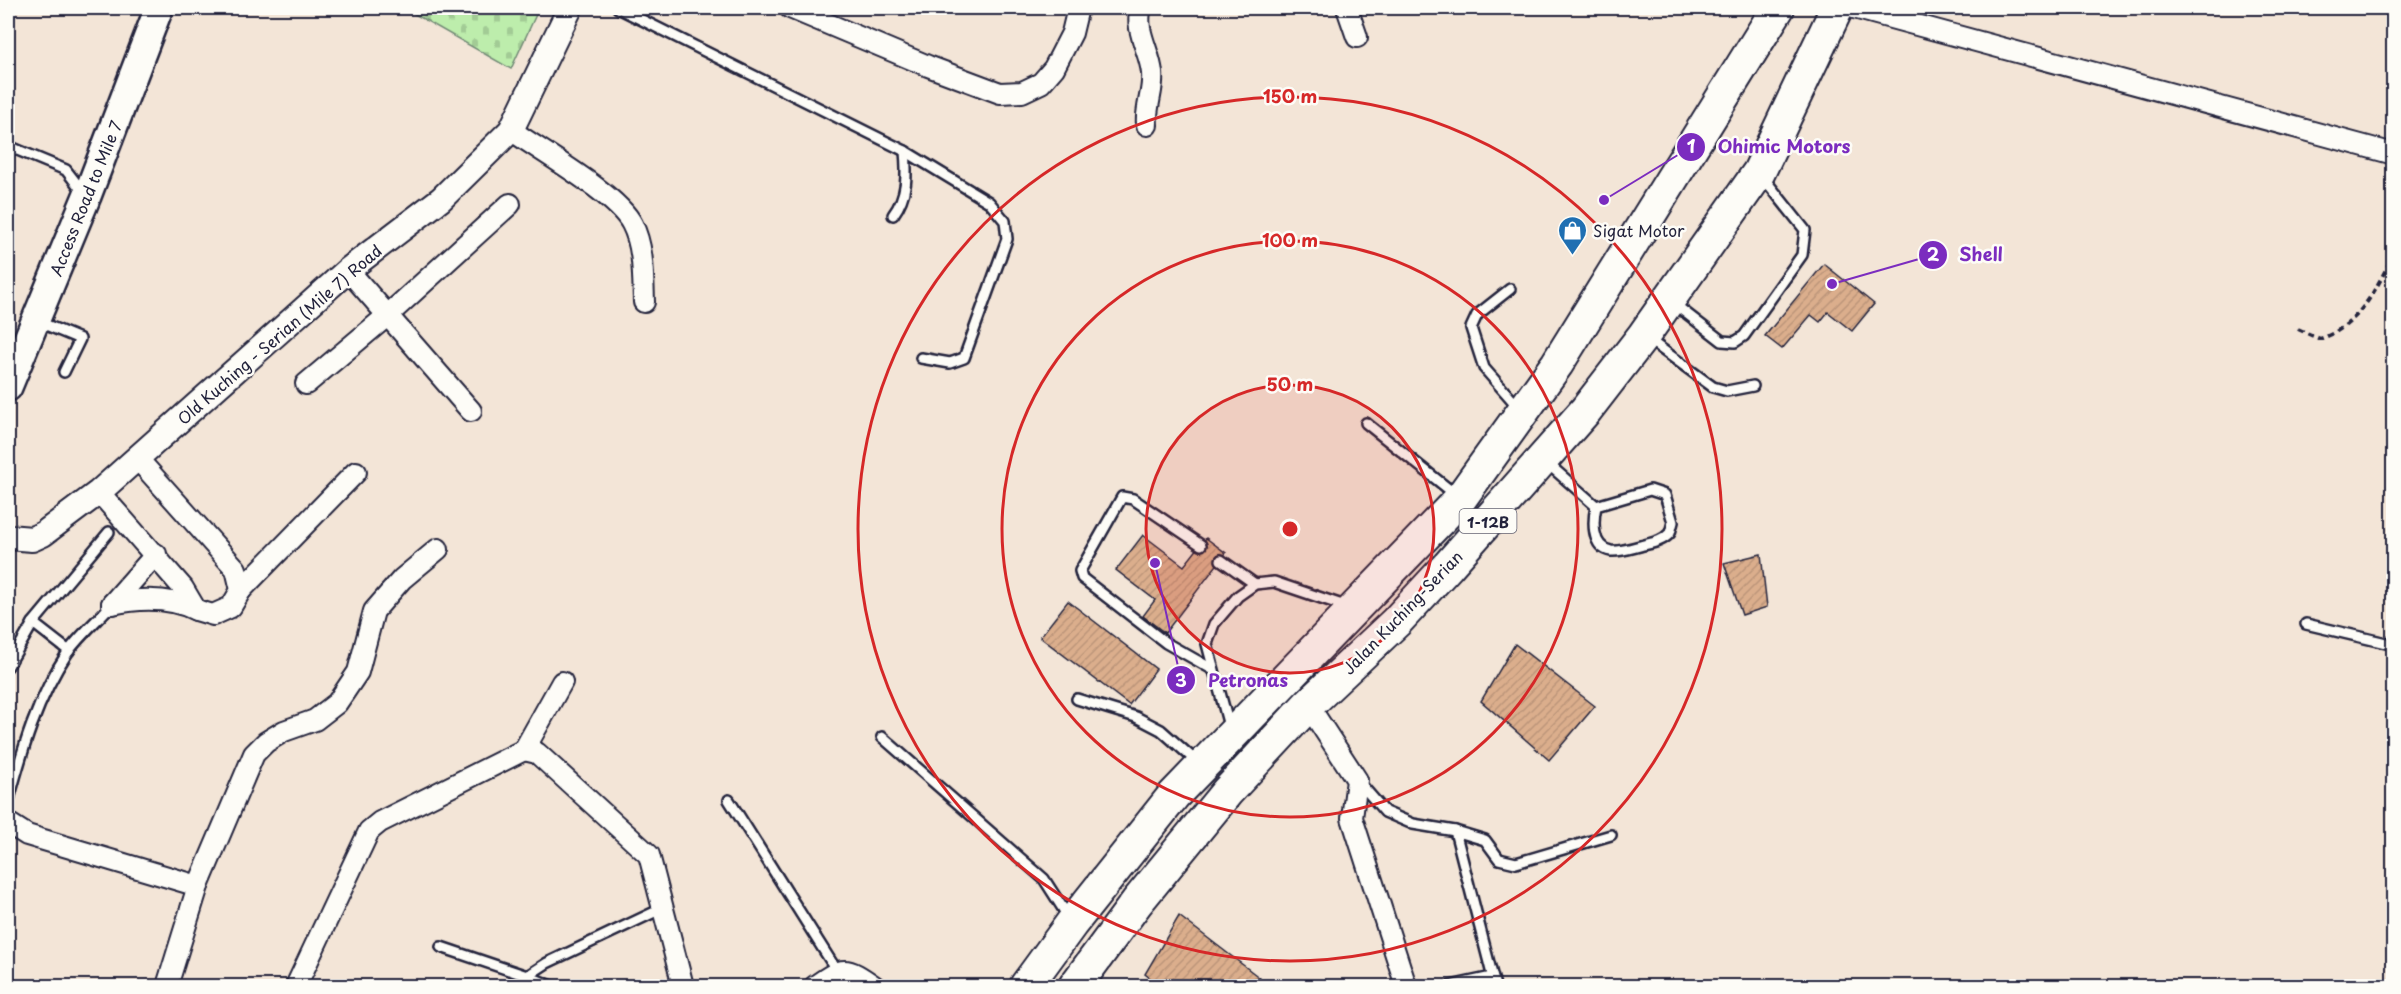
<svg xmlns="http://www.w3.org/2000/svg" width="2401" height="994" viewBox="0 0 2401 994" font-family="'Playpen Sans',sans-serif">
  <defs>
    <pattern id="cemetery-stones" width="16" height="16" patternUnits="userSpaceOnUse" patternTransform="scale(1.5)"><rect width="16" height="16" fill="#bdedac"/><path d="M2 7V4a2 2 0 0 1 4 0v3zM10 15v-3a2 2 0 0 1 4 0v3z" fill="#a2cb95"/></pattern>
    <pattern id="building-hatch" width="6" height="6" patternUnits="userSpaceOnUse" patternTransform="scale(1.5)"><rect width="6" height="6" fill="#dbae8c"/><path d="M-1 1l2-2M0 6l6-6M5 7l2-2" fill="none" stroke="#bc957a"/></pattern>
  </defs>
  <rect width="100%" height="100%" fill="#f3e5d7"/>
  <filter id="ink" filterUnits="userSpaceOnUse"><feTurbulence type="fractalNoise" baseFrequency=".0167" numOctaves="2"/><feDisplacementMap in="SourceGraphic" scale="12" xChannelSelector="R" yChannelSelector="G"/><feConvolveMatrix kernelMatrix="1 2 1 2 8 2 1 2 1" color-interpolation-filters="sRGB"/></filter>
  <g filter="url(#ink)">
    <polygon fill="url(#cemetery-stones)" stroke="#708874" stroke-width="1.5" points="404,8 539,8 511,69"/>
    <g fill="url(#building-hatch)" stroke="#22223b" stroke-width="1.5">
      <polygon points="1824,264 1874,304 1852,331 1828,312 1820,322 1811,315 1782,349 1765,336"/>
      <polygon points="1143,535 1184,566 1206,538 1226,553 1165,633 1143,616 1155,600 1116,570"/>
      <polygon points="1761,554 1767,607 1742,615 1724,563"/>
      <polygon points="1068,601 1156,669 1129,705 1040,637"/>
      <polygon points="1515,644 1595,706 1549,760 1481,701"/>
      <polygon points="1179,916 1260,978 1253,986 1160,986 1145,974"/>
    </g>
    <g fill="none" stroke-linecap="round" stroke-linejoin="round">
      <defs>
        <g id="service">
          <polyline points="618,8 905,151 989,202 1005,221 1007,239 964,358 950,363 921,358"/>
          <polyline points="8,146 66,170 83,192"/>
          <path d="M893,215C908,195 907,174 905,151"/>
          <polyline points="1510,289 1477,315 1471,328 1484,368 1520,409"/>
          <polyline points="1673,303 1722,341 1735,342 1744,336 1802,255 1805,230 1762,176"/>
          <polyline points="39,322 80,339 64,372"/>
          <polyline points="1648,339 1713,387 1727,391 1753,386"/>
          <polyline points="1366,423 1456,495"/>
          <polyline points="1546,462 1596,506"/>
          <path d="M1650,490L1665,495L1673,522L1670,533C1662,542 1651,543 1640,546C1632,548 1620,552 1611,551C1591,548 1593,520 1596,506Z"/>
          <polyline points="1201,545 1133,499 1122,497 1080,571 1082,578 1166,643 1212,669"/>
          <polyline points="1221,560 1255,584"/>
          <polyline points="33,623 69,651"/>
          <polyline points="2306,624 2386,643 2394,642"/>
          <polyline points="8,666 33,623 109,532"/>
          <polyline points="1077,699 1136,717 1161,730 1197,762"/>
          <polyline points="1230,730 1207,644 1214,624 1238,596 1255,584 1274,582 1348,607"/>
          <polyline points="882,737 1044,879 1069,918"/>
          <polyline points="1359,782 1385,812 1413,824 1455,831 1485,840 1499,859 1516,863 1611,835"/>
          <polyline points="729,800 837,971"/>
          <path d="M8,803C22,751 37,698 68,652C80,635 98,620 112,604"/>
          <polyline points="1455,831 1495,986"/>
          <polyline points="441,947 527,976 547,963 661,909"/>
          <polyline points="527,976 552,986"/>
          <polyline points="1450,986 1492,977"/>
        </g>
        <g id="minor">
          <polyline points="790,8 928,66 1000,93 1022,92 1041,83 1054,68 1072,33 1078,8"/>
          <path d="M1141,8C1134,30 1150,51 1152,73C1154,91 1145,107 1147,125"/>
          <polyline points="1347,8 1357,37"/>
          <polyline points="1854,8 2394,154"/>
          <path d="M511,130C540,151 617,194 632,224C644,247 643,277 644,302"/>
          <polyline points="348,270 471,411"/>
          <polyline points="306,384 388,315 510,204"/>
          <polyline points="99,492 183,588 196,610 213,615 231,607 241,590 236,569 136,457"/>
          <polyline points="241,590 356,472"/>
          <path d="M112,604C140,598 170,597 196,610"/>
          <polyline points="112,604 156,554"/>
          <polyline points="1308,705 1357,780 1352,818 1406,986"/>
          <polyline points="524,750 537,753 649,855 683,986"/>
          <polyline points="8,823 27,835 198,886 254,754 266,742 284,731 315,720 337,703 358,672 374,611 402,579 438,549"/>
          <polyline points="167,986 198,886"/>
          <polyline points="296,986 369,831 380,822 524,750 562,682"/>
          <path d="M815,986C843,966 846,966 874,986"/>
        </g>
        <polyline id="tertiary" points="8,537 32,539 43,534 99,492 348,270 441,199 511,130 570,8"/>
        <polyline id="secondary" points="8,387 87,196 159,8"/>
        <g id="trunk">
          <polyline points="1026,986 1072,923 1174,795 1460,499 1557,364 1778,8"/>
          <polyline points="1075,986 1137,902 1227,792 1308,705 1396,622 1448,566 1586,410 1644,335 1759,172 1837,8"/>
        </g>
      </defs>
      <use href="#service" stroke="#22223b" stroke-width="14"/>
      <use href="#minor" stroke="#22223b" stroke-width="24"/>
      <use href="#tertiary" stroke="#22223b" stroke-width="28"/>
      <use href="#secondary" stroke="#22223b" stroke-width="32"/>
      <use href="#trunk" stroke="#22223b" stroke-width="36"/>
      <path stroke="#22223b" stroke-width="4" stroke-dasharray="6 4.5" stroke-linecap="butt" d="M2298,329L2320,339C2360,325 2375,290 2394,254"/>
      <use href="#service" stroke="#fdfcf7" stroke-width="9"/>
      <use href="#minor" stroke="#fdfcf7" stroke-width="20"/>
      <use href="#tertiary" stroke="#fdfcf7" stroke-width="24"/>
      <use href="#secondary" stroke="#fdfcf7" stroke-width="27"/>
      <use href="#trunk" stroke="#fdfcf7" stroke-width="32"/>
    </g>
  </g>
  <circle cx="1290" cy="529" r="144" fill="#d62828" fill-opacity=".12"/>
  <g fill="none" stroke="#d62828" stroke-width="3">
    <circle cx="1290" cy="529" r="144"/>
    <circle cx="1290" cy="529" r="288"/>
    <circle cx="1290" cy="529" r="432"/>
  </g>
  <defs>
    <symbol id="shop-pin" viewBox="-11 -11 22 30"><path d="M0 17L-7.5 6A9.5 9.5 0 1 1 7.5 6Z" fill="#1f6fb2" stroke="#fdfcf7"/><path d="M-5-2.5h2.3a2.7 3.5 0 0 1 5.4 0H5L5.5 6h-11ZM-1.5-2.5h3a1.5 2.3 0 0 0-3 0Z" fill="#fff"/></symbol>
  </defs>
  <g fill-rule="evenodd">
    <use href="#shop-pin" x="1556" y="214" width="33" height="45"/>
  </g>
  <g text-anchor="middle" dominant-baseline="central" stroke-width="5" stroke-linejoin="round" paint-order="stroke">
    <rect fill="#fdfcf7" stroke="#646373" stroke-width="1.5" x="1459.5" y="509" width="57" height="24" rx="4.5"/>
    <g font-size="15" font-weight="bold" fill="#22223b">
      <text x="1488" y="521">1-12B</text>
    </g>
    <g font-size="16" fill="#22223b" stroke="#fdfcf7">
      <text transform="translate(85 198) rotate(-68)">Access Road to Mile 7</text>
      <text transform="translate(279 334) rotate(-41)">Old Kuching - Serian (Mile 7) Road</text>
      <text transform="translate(1402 612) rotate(-46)">Jalan Kuching-Serian</text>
    </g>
    <g font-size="16" fill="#22223b" stroke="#fdfcf7" text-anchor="start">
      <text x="1593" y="230">Sigat Motor</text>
    </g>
  </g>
  <circle cx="1290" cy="529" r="9" fill="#d62828" stroke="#fdfcf7" stroke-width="3"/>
  <g font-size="18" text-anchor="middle" font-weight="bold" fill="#d62828" stroke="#fdfcf7" stroke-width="5" stroke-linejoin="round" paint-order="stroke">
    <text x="1290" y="103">150 m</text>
    <text x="1290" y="247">100 m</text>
    <text x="1290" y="391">50 m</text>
  </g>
  <path fill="none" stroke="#7b2cbf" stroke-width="2" d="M1604 200L1691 147M1832 284L1933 255M1155 563L1181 680"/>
  <g fill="#7b2cbf" stroke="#fdfcf7" stroke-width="2">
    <circle cx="1604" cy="200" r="6"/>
    <circle cx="1832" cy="284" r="6"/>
    <circle cx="1155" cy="563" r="6"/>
    <circle cx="1691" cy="147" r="15"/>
    <circle cx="1933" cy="255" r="15"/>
    <circle cx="1181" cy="680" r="15"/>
  </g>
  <g font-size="18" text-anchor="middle" font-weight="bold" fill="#fff">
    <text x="1691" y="153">1</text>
    <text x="1933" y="261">2</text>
    <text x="1181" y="687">3</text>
  </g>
  <g font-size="18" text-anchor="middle" font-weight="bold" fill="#7b2cbf" stroke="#fdfcf7" stroke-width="5" stroke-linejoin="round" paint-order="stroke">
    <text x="1784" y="153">Ohimic Motors</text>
    <text x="1981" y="261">Shell</text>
    <text x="1248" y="687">Petronas</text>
  </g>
  <rect width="2401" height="994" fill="none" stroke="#fdfcf7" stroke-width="30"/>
  <rect x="15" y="15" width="2371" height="964" fill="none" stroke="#22223b" stroke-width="2" filter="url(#ink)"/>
</svg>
